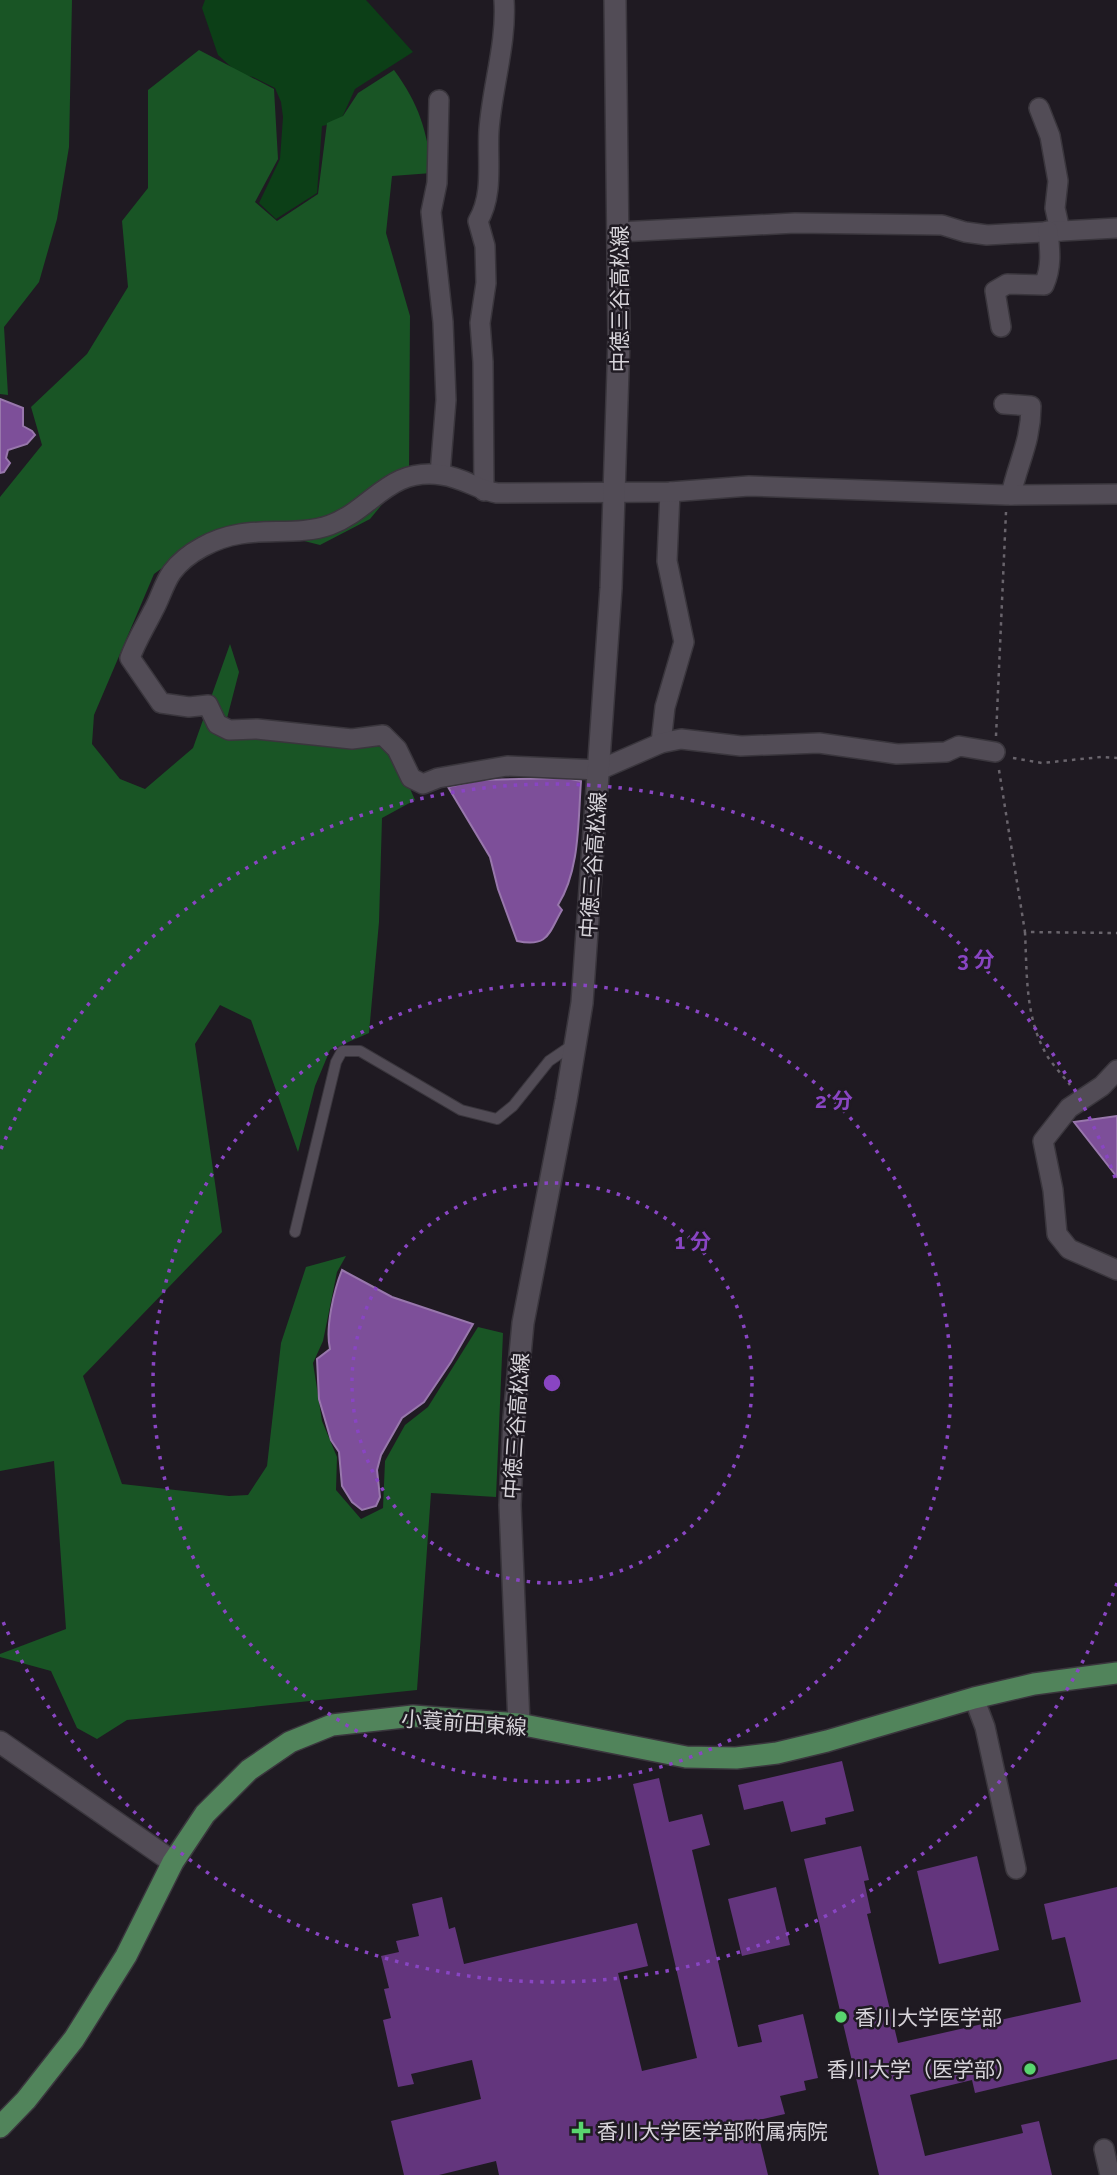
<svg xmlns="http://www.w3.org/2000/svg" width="1117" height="2175" viewBox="0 0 1117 2175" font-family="Raleway,'Noto Sans JP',sans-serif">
  <rect width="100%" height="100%" fill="#1f1a22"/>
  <polygon fill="#0c3f17" points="205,0 366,0 413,52 355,89 340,122 322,126 317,193 276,219 259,203 280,159 283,117 281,102 275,88 253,77 239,74 218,55 202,8"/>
  <g fill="#195525">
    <polygon points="0,0 72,0 69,147 57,219 39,282 4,327 8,395 0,394"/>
    <path d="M199,50L274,89L278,159L255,202L277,221L318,194L327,123L343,116L358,93L394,70C419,104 427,130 432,173L392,176L386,233L410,316L409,472L370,519L320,545L272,533L201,539L154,574L94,715L92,744L120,779L145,789L193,748L230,644L239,672L225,726L392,748L415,800L382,818L379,922L369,1033L330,1050L315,1086L298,1152L251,1020L220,1005L195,1044L222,1232L83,1376L122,1484L229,1496L248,1495L267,1466L281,1343L306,1267L346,1256L337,1272L323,1341L313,1363L322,1421L337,1457L336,1490L361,1519L383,1508L385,1461L405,1425L428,1407L478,1327L503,1333L496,1497L431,1493L417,1690L127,1720L97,1739L77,1728L51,1671L0,1657V1654L66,1629L54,1461L0,1471V497L42,445L31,407L87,354L128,287L122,221L148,188V90Z"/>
  </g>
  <g fill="#7d4f99" stroke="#9877ac" stroke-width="2">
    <polygon points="0,399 23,408 23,426 32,431 35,435 27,444 8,450 6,458 10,463 4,472 0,473"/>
    <path d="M566,778L581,781C578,821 580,870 558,905L562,910C549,932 549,948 517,941L498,889L490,857L448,787L480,780Z"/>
    <polygon points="1117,1116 1117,1177 1074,1122"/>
    <path d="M342,1270L392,1297L473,1324L451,1362L424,1402L402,1418L381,1455L377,1470L380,1497L376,1506L362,1510L352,1502L342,1486L339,1452L331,1440L319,1399L317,1359L330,1349C325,1328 334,1290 342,1270Z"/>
  </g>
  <g fill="#63357d">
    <polygon points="842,1761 854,1811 825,1818 826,1824 791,1832 783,1801 744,1810 738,1785"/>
    <polygon points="659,1778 669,1822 702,1814 710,1845 692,1850 738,2047 762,2042 758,2025 803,2014 818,2078 804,2081 806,2090 780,2096 785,2114 755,2121 768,2175 499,2175 496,2161 439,2175 404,2175 391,2121 481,2099 472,2060 411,2074 414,2084 398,2087 383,2020 391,2018 384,1989 389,1988 381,1956 399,1952 396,1941 419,1936 412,1904 442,1897 449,1929 455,1927 464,1964 637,1923 648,1966 618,1973 642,2071 697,2058 633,1784"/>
    <polygon points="861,1846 869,1880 864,1881 871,1913 867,1914 898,2043 1081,2002 1065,1937 1052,1940 1044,1904 1117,1887 1117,2059 975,2093 972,2080 910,2095 925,2156 1023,2133 1021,2125 1039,2121 1052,2175 879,2175 804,1859"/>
    <polygon points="977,1856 999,1950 939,1964 917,1871"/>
    <polygon points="776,1887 790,1945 742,1956 728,1899"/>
  </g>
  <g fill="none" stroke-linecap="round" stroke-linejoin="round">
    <defs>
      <polyline id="lane" points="295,1232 336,1062 342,1051 360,1051 461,1110 497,1119 513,1106 549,1061 574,1044"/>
      <g id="street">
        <polyline points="439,100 437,183 431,212 443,322 446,400 440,474"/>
        <polyline points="1039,108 1050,136 1058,181 1055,208 1060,231"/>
        <polyline points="619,232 795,223 942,225 965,232 987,235 1117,228"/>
        <path d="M1001,327L995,291L1007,284L1044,285C1052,267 1050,250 1048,231"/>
        <path d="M1004,404L1031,406C1031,442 1018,462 1011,495"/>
        <path d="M484,491L483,362L480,323L486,283L485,246L478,221C494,194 487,160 489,130C492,87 507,43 504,0"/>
        <polyline points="661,743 665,707 684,642 667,561 670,492"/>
        <path d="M995,752L959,746L946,752L897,754L819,743L741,746L681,739L661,743L599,770L507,766L438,778L423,784L411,778L397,749L383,735L352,739L257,729L229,730L217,724L208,705L189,707L161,703L130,658C136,641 145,627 153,611C160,599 164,583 172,572C187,552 215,538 240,534C269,529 302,535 330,525C373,509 388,467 442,475C465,478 477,490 497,493L670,492L749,486L1006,495L1117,494"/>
        <polyline points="1117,1070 1102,1086 1069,1108 1043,1141 1053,1190 1057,1234 1069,1249 1117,1270"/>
        <polyline points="974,1698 985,1727 1016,1869"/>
        <polyline points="1104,2149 1110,2175"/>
      </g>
      <g id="secondary">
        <polyline points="519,1724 510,1505 514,1418 523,1323 566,1100 582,1003 611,588 619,338 615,0"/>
        <polyline points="0,1742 173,1862"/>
      </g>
      <polyline id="primary" points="0,2127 26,2100 74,2039 126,1956 173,1862 205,1814 249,1770 290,1742 332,1725 413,1716 519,1724 686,1757 736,1758 777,1753 827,1741 974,1698 1034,1684 1117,1673"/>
    </defs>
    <use href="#lane" stroke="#3a363d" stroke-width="12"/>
    <use href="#street" stroke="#3a363d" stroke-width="22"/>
    <use href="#secondary" stroke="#3a363d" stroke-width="24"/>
    <use href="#primary" stroke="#3a363d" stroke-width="24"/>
    <g stroke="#69646c" stroke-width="2.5" stroke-dasharray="3.5 5" stroke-linecap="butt">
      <polyline points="996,736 1006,512"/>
      <polyline points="1013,758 1042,763 1101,757 1117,758"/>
      <polyline points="999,770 1025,932 1117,933"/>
      <path d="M1025,932C1027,971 1025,1014 1044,1050C1050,1063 1062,1074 1070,1085"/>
    </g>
    <use href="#lane" stroke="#524c56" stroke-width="10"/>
    <use href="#street" stroke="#524c56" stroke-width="19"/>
    <use href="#secondary" stroke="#524c56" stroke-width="21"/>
    <use href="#primary" stroke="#51845b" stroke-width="21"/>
  </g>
  <g fill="none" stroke="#8945c3" stroke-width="3.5" stroke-dasharray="3.5 7">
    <circle cx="552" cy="1383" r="200"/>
    <circle cx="552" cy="1383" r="399"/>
    <path d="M1117 1583A599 599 0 0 1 1 1617M1 1149A599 599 0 0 1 1117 1183"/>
  </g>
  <g fill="#59d56f" stroke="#1f1a22" stroke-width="2.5">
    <circle cx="841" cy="2017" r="7"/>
    <circle cx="1030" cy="2069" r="7"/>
    <path d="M577.5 2120.5h7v7h7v7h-7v7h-7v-7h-7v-7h7z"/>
  </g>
  <g text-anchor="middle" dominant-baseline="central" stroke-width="5" stroke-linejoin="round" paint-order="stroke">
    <g font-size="21" fill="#d6d3d9" stroke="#1f1a22">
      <text transform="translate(619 299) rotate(-90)">中徳三谷高松線</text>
      <text transform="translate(593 865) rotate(-86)">中徳三谷高松線</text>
      <text transform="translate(516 1426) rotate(-86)">中徳三谷高松線</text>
      <text transform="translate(464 1723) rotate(4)">小蓑前田東線</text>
    </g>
    <g font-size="21" fill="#d6d3d9" stroke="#1f1a22" text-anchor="start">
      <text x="855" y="2017">香川大学医学部</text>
      <text x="1016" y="2069" text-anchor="end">香川大学（医学部）</text>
      <text x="597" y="2131">香川大学医学部附属病院</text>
    </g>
  </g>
  <circle cx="552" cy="1383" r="10" fill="#8945c3" stroke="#1f1a22" stroke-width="3.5"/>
  <g font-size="21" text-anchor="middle" font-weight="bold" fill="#8945c3" stroke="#1f1a22" stroke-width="5" stroke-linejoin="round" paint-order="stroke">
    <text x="976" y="967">3 分</text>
    <text x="834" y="1108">2 分</text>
    <text x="693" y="1249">1 分</text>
  </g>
</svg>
